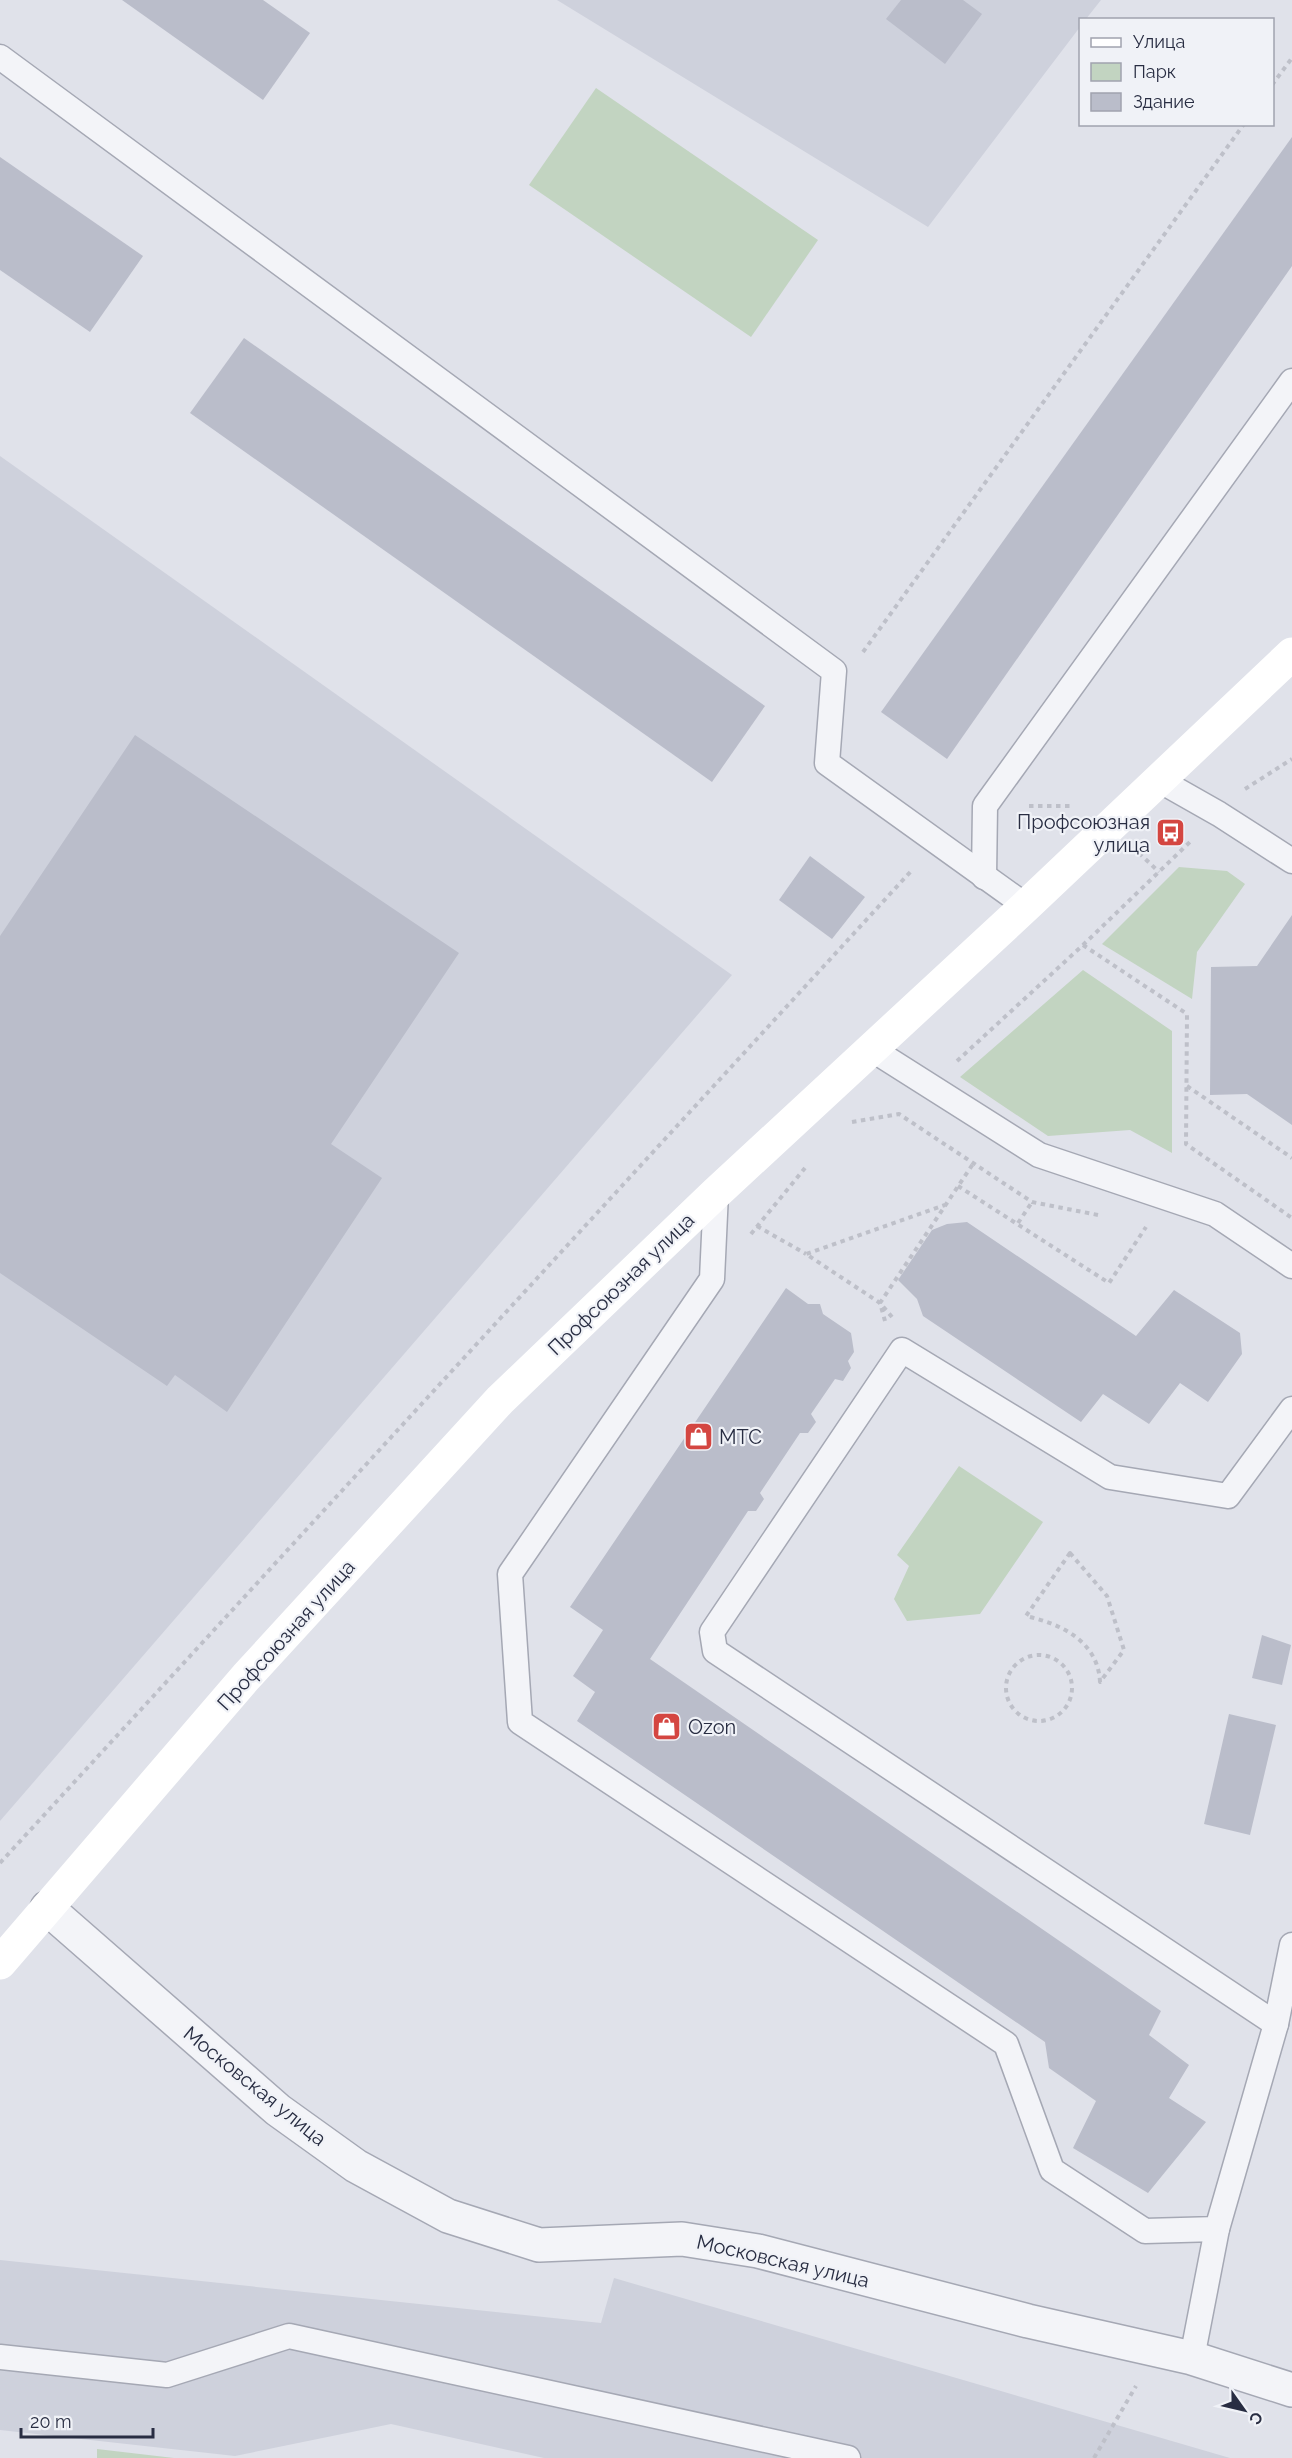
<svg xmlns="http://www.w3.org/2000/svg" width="1292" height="2458" viewBox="0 0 1292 2458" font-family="Raleway,sans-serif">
  <rect width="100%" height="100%" fill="#e0e2ea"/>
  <g fill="#ced1dc">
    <polygon points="557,0 1101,0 1086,19 1080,20 1080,27 928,227"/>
    <polygon points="0,456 732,975 0,1821"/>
    <polygon points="0,2260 601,2323 614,2278 1230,2458 544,2458 391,2424 235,2456 0,2430"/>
  </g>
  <g fill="#c2d4c1">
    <polygon points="596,88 818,240 751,337 529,185"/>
    <polygon points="1179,867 1227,871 1245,884 1197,952 1192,999 1102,944"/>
    <polygon points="1083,970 1172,1031 1172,1153 1130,1130 1048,1136 960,1077"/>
    <polygon points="959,1466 1043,1522 980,1614 907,1621 894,1599 909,1566 897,1555"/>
    <polygon points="97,2449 174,2458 97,2458"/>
  </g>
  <g fill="#babdca">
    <polygon points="122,0 263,0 310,33 263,100"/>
    <polygon points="901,0 963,0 982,14 945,64 886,19"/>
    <polygon points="1292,137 1292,266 947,759 881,712"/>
    <polygon points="0,157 143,256 90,332 0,270"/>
    <polygon points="244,338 765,706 712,782 190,413"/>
    <polygon points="135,735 459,953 331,1144 382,1178 227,1412 175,1375 167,1386 0,1273 0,936"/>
    <polygon points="810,856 865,897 832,939 779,900"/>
    <polygon points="1292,915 1292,1125 1247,1094 1210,1095 1211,967 1257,966"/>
    <polygon points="967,1222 1136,1336 1174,1290 1240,1333 1242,1354 1208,1402 1180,1383 1149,1424 1103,1394 1081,1422 923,1316 917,1299 898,1280 932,1230 947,1224"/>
    <polygon points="786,1288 808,1304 820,1304 823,1314 851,1333 854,1352 848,1361 851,1368 843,1381 835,1379 811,1414 816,1422 808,1433 800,1433 760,1493 764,1499 756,1511 748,1511 650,1659 1161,2011 1149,2035 1189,2065 1169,2098 1206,2122 1148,2193 1073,2148 1096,2101 1049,2068 1045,2042 577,1721 595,1692 573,1676 603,1630 570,1607"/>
    <polygon points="1262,1635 1291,1645 1282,1685 1252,1678"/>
    <polygon points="1229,1714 1276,1725 1250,1835 1204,1824"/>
  </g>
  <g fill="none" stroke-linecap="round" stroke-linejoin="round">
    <defs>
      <g id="lane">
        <polyline points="0,57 834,671 827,763 1026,906"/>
        <polyline points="1159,780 1219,814 1292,861"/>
        <polyline points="984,877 985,806 1292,381"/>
        <polyline points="870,1048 1039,1155 1215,1214 1292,1266"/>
        <polyline points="716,1193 712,1279 510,1574 520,1722 1006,2044 1052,2170 1145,2231 1217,2229 1276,2024 715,1651 712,1632 902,1350 1110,1477 1228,1496 1292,1409"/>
        <polyline points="1276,2024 1292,1945"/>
        <polyline points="0,2357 167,2375 289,2336 848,2458"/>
        <polyline points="1192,2358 1217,2229"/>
      </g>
      <polyline id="street" points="47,1908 278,2110 356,2166 448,2216 539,2245 682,2239 758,2251 1028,2321 1192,2358 1292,2390"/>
    </defs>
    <use href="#lane" stroke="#a5a8b4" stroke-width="27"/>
    <use href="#street" stroke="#a5a8b4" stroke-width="36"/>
    <g stroke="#bec0c9" stroke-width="4" stroke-dasharray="4.5 4.5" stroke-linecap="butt">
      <polyline points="1272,85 1292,58"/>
      <polyline points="863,652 1244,124"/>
      <polyline points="1245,789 1292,759"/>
      <polyline points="1029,806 1073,806"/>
      <polyline points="1139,853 1159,872"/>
      <polyline points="1083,945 1187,1014 1186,1144 1292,1218"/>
      <polyline points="957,1061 1083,945 1192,840"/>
      <polyline points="1187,1086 1292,1158"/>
      <polyline points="852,1122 899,1114 1032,1202 1098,1215"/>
      <polyline points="958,1186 1109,1283 1146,1227"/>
      <polyline points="1018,1223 1032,1202"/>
      <polyline points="757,1226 806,1254"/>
      <polyline points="751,1234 805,1168"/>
      <polyline points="892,1317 880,1303 973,1164"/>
      <polyline points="885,1321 880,1303 806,1254 945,1205"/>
      <path d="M1070,1553L1107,1596L1124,1650L1100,1682C1098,1641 1061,1624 1026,1616Z"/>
      <circle cx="1039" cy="1688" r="33"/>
      <polyline points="0,1863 913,869"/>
      <polyline points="1094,2458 1136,2386"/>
    </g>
    <use href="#lane" stroke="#f3f4f8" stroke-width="24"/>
    <use href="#street" stroke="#f3f4f8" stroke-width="33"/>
    <polyline stroke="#fff" stroke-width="33" points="0,1963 246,1677 500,1400 716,1193 1026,906 1292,654"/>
  </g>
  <defs>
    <symbol id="bus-square" viewBox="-11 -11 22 22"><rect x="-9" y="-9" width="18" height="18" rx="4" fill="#d44641" stroke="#f0f2f7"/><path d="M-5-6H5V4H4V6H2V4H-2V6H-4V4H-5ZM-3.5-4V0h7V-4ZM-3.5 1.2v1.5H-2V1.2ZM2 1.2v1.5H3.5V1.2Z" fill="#fff"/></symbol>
    <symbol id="shop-square" viewBox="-11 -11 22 22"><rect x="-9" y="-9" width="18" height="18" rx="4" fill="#d44641" stroke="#f0f2f7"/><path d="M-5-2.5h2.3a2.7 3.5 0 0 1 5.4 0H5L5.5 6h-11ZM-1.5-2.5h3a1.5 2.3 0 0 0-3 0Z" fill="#fff"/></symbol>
  </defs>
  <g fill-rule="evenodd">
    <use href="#bus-square" x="1154" y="816" width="33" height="33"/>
    <use href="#shop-square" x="682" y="1420" width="33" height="33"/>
    <use href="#shop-square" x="650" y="1710" width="33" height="33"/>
  </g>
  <g text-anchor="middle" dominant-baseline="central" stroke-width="4.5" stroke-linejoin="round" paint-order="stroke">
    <g font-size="20" fill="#282d42" stroke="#f0f2f7" text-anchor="start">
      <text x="1150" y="822" text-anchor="end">Профсоюзная<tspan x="1150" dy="23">улица</tspan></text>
      <text x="719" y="1437">МТС</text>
      <text x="688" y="1727">Ozon</text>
    </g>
    <g font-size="20" fill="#282d42" stroke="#f0f2f7">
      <text transform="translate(621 1284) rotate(-44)">Профсоюзная улица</text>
      <text transform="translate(286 1635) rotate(-48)">Профсоюзная улица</text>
      <text transform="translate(255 2086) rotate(39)">Московская улица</text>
      <text transform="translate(783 2261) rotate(13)">Московская улица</text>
    </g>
  </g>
  <rect x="1079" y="18" width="195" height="108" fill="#f0f2f7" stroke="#a0a3af" stroke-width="1.5"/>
  <rect x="1091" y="38" width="30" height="9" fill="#ffffff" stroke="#a0a3af" stroke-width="1.5"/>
  <text x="1133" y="48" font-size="18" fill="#282d42">Улица</text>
  <rect x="1091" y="63" width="30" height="18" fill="#c2d4c1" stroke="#a0a3af" stroke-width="1.5"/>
  <text x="1133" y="78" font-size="18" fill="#282d42">Парк</text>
  <rect x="1091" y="93" width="30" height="18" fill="#babdca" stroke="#a0a3af" stroke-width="1.5"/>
  <text x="1133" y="108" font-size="18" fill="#282d42">Здание</text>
  <g transform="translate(1244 2410) rotate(124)" stroke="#f0f2f7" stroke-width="4.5" paint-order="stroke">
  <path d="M0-4.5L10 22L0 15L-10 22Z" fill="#282d42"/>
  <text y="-9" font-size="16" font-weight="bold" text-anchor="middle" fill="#282d42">С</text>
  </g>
  <path d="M21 2428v9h132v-9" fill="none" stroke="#282d42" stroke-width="3"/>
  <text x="30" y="2428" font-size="18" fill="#282d42" stroke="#f0f2f7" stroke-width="4.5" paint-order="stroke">20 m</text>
</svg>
